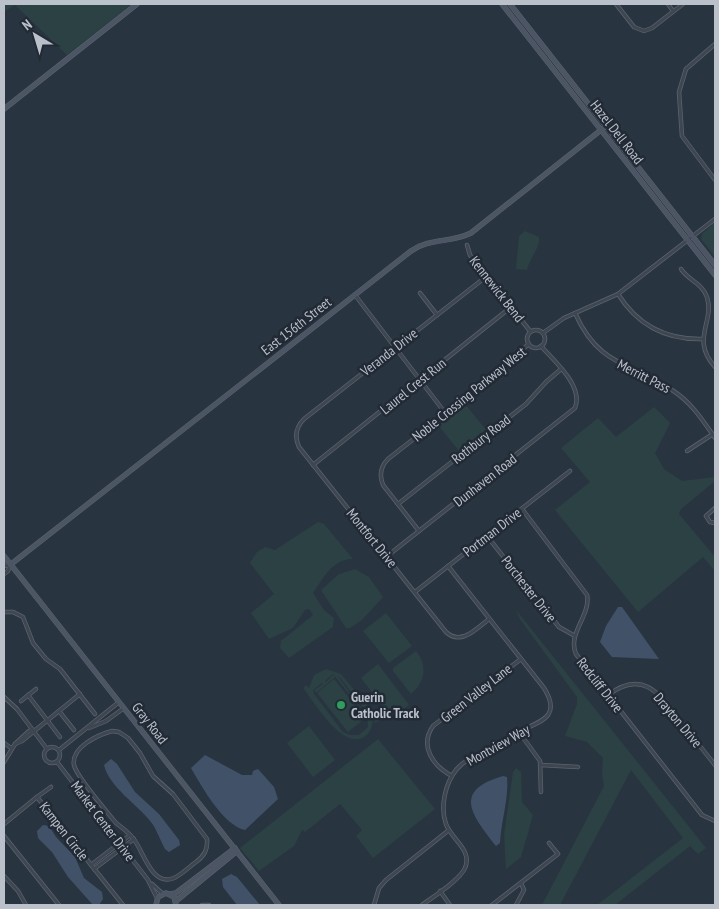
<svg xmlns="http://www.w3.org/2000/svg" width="719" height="909" viewBox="0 0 719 909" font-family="'PT Sans Narrow',sans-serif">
  <rect width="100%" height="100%" fill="#293441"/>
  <g fill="#2c4143" fill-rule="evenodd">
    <polygon points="4,4 132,4 67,55 15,5 4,12"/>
    <polygon points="715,222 715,257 701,239 702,234"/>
    <path d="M525,231L539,237C541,247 529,259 527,270L516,269L519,236Z"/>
    <polygon points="465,404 487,431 460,452 438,425"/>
    <polygon points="654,407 670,423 655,453 664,469 682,481 715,477 715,481 681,509 679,514 715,557 715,571 703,557 638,612 555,510 590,482 561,448 598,418 616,437"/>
    <path d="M318,522L324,524L353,559C333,558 323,579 313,593L324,610L334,618L333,627L289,658L280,648L281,641L313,615L309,609L305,610L293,628L269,639L251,613L274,594L250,563L257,552L265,547L275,550Z"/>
    <polygon points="355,569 369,577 383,597 362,620 350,628 346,628 321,590 339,574"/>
    <polygon points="516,610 706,848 698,854 690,846 615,905 597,905 683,838 631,770 560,905 542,905 604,786 602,774 603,758 587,742 565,736 577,704 577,697 520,619"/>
    <polygon points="386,613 412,646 389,663 363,631"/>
    <path d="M416,651C428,665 425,683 411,694L393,671V668Z"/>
    <polygon points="378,664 409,705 392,718 361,678"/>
    <path d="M326,669L341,674L379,720L376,723L373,720C372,727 370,733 364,737C342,750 315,703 303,688L306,685L309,688L314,675ZM333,674L367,716L337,675L341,679L367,712L368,727L359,735H350L343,732L314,694L313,690L322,683L323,684L314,690L316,693L335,677L333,675L326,682L325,681Z"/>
    <polygon points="334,679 365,718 348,732 317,693"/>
    <polygon points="309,726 335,760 313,777 287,743"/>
    <polygon points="378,739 435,809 373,858 356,836 362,830 340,804 305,832 302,830 294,846 259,871 240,848"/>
    <polygon points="516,768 521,772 522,802 533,815 521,857 506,869 504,835 513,772"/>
  </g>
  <g fill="#415268">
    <polygon points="618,607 622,607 659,659 612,657 600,642 606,626"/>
    <path d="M205,755L242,775H252L253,771L258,769L274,787L278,799L245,830C223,825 202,787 191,768Z"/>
    <path d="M111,759L117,764L135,792L159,814L179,840L180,845L169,852L165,849C160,840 157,830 151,822C138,805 109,787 104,765Z"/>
    <path d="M503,776L507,777C509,799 501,821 500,843L496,846C473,816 451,791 503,776Z"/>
    <polygon points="43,825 49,826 56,837 75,857 84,878 102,892 103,899 99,905 93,905 68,877 52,852 38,838 37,831"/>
    <polygon points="231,874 237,877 260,905 237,905 223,887 222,879"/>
  </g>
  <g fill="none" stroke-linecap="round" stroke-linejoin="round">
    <defs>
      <g id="street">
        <polyline points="616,4 634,27 644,31 652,28 683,4"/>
        <polyline points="668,4 673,11"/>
        <polyline points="715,44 686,69 679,92 682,136 715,180"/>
        <polyline points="467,245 470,255 530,331"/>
        <path d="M681,269C688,280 702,283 707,297C715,322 690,339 715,367"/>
        <path d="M487,276L304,419C296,427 294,436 299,447L446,632C461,646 476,629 489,619"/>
        <polyline points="420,293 437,315"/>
        <path d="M618,294C638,326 666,340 703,339"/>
        <polyline points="355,295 446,414"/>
        <path d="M575,313C599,367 630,362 672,390C691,402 702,419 715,438"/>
        <circle cx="536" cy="339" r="9"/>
        <polyline points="543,333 564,318 618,294 715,219"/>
        <polyline points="687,451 713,434"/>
        <polyline points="313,465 511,307"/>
        <polyline points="398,504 526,404 546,382 560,370"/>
        <polyline points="715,508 706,516 710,522 715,523"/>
        <path d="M522,509L587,595C591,616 567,633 576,654L702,815L715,821"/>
        <path d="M419,531L383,485C379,475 381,466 388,459L484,384L504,364L529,344"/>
        <polyline points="487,536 559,627 575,636"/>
        <path d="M386,557L575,408C584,386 554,361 541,346"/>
        <polyline points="4,566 10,565"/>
        <polyline points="4,574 8,571 10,565"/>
        <polyline points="415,592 570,471"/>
        <polyline points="4,612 13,612 23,617 33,643 46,659 60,669 95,714"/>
        <polyline points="28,695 60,737"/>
        <path d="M608,695C642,669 659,693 679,719C691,735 703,750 715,765"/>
        <polyline points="4,697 17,709 47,749"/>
        <polyline points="21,701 36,689"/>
        <polyline points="59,711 74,730"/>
        <polyline points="89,728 106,721 124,708"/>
        <polyline points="34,730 29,731 15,744 22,741 80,694"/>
        <path d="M112,731L119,732L128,738L140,753L153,776L173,794L207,839C208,850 204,856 196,862C189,867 181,875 174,878C152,887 144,853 135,841C130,833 124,829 116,823C107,812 76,776 74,765C71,747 98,735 112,731Z"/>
        <polyline points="519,732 540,761 541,792"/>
        <polyline points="4,743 11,748"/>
        <circle cx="52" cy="755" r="8"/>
        <polyline points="59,750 119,702"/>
        <polyline points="4,762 15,744"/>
        <polyline points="57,762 148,880 157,898"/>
        <polyline points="541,765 578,767"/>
        <path d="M452,776C433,766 419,746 433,726L521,659"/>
        <polyline points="37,797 51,787"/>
        <polyline points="4,824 37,797 123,905"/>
        <polyline points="4,836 59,905"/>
        <polyline points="91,865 130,835"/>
        <polyline points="94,869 134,839"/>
        <polyline points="4,876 18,891 26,905"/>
        <polyline points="152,884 163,894"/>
        <polyline points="440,891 450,905"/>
        <polyline points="202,905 209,905"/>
        <polyline points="374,905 379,888 386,880 449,830"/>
        <path d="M422,905C433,897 460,880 465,868C473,850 451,839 446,824C440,807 445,784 456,770C468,755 485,755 499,746C506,742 511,736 518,732C541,721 562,717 544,688L448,566"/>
        <polyline points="492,905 558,854 549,843"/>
        <polyline points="516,905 524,890 521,883"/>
      </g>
      <g id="secondary">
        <polyline points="502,4 715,275"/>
        <polyline points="510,4 715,265"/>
        <polyline points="4,109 137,4"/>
        <polyline points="4,556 279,905"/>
        <path d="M10,565L411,251C429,238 451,243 471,233L606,126"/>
        <polyline points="170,894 176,893 235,848"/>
        <polyline points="176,901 237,851"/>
        <polyline points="156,905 158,897 166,893 174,897 176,905"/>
      </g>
    </defs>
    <use href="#street" stroke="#5b636e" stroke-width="4.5"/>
    <use href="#secondary" stroke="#5b636e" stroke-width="5.5"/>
    <use href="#street" stroke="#3d4651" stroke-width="3"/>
    <use href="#secondary" stroke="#4c5563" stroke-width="4.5"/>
  </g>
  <circle fill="#2e9e5b" stroke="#222a36" stroke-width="2" cx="341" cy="705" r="5"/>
  <g text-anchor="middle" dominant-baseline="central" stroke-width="5" stroke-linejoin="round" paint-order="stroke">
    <g font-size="14" fill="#bac1cb" stroke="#222a36">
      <text transform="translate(617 132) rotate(52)">Hazel Dell Road</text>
      <text transform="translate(497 289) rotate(52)">Kennewick Bend</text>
      <text transform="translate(296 326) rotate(-38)">East 156th Street</text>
      <text transform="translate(389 352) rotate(-38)">Veranda Drive</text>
      <text transform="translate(644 376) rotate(27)">Merritt Pass</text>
      <text transform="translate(413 386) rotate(-39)">Laurel Crest Run</text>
      <text transform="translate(469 394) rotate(-39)">Noble Crossing Parkway West</text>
      <text transform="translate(481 439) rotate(-38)">Rothbury Road</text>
      <text transform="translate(485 480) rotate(-38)">Dunhaven Road</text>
      <text transform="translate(492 532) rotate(-38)">Portman Drive</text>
      <text transform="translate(372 538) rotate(51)">Montfort Drive</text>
      <text transform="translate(529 589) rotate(52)">Porchester Drive</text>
      <text transform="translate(600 685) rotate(52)">Redcliff Drive</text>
      <text transform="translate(476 693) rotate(-38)">Green Valley Lane</text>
      <text transform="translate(678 720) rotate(50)">Drayton Drive</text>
      <text transform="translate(150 723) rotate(52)">Gray Road</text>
      <text transform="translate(498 745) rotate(-29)">Montview Way</text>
      <text transform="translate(103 821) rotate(53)">Market Center Drive</text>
      <text transform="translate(64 831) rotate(52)">Kampen Circle</text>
    </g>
    <g font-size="14" font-weight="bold" fill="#bac1cb" stroke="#222a36" text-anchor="start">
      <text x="351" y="697">Guerin<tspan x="351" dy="16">Catholic Track</tspan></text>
    </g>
  </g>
  <rect width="719" height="909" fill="none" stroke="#bac1cb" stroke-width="10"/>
  <g transform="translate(35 35) rotate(322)" stroke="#222a36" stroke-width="4" paint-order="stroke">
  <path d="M0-4L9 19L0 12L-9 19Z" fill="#bac1cb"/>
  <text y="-8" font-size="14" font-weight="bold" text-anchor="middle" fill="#bac1cb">N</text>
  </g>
</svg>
